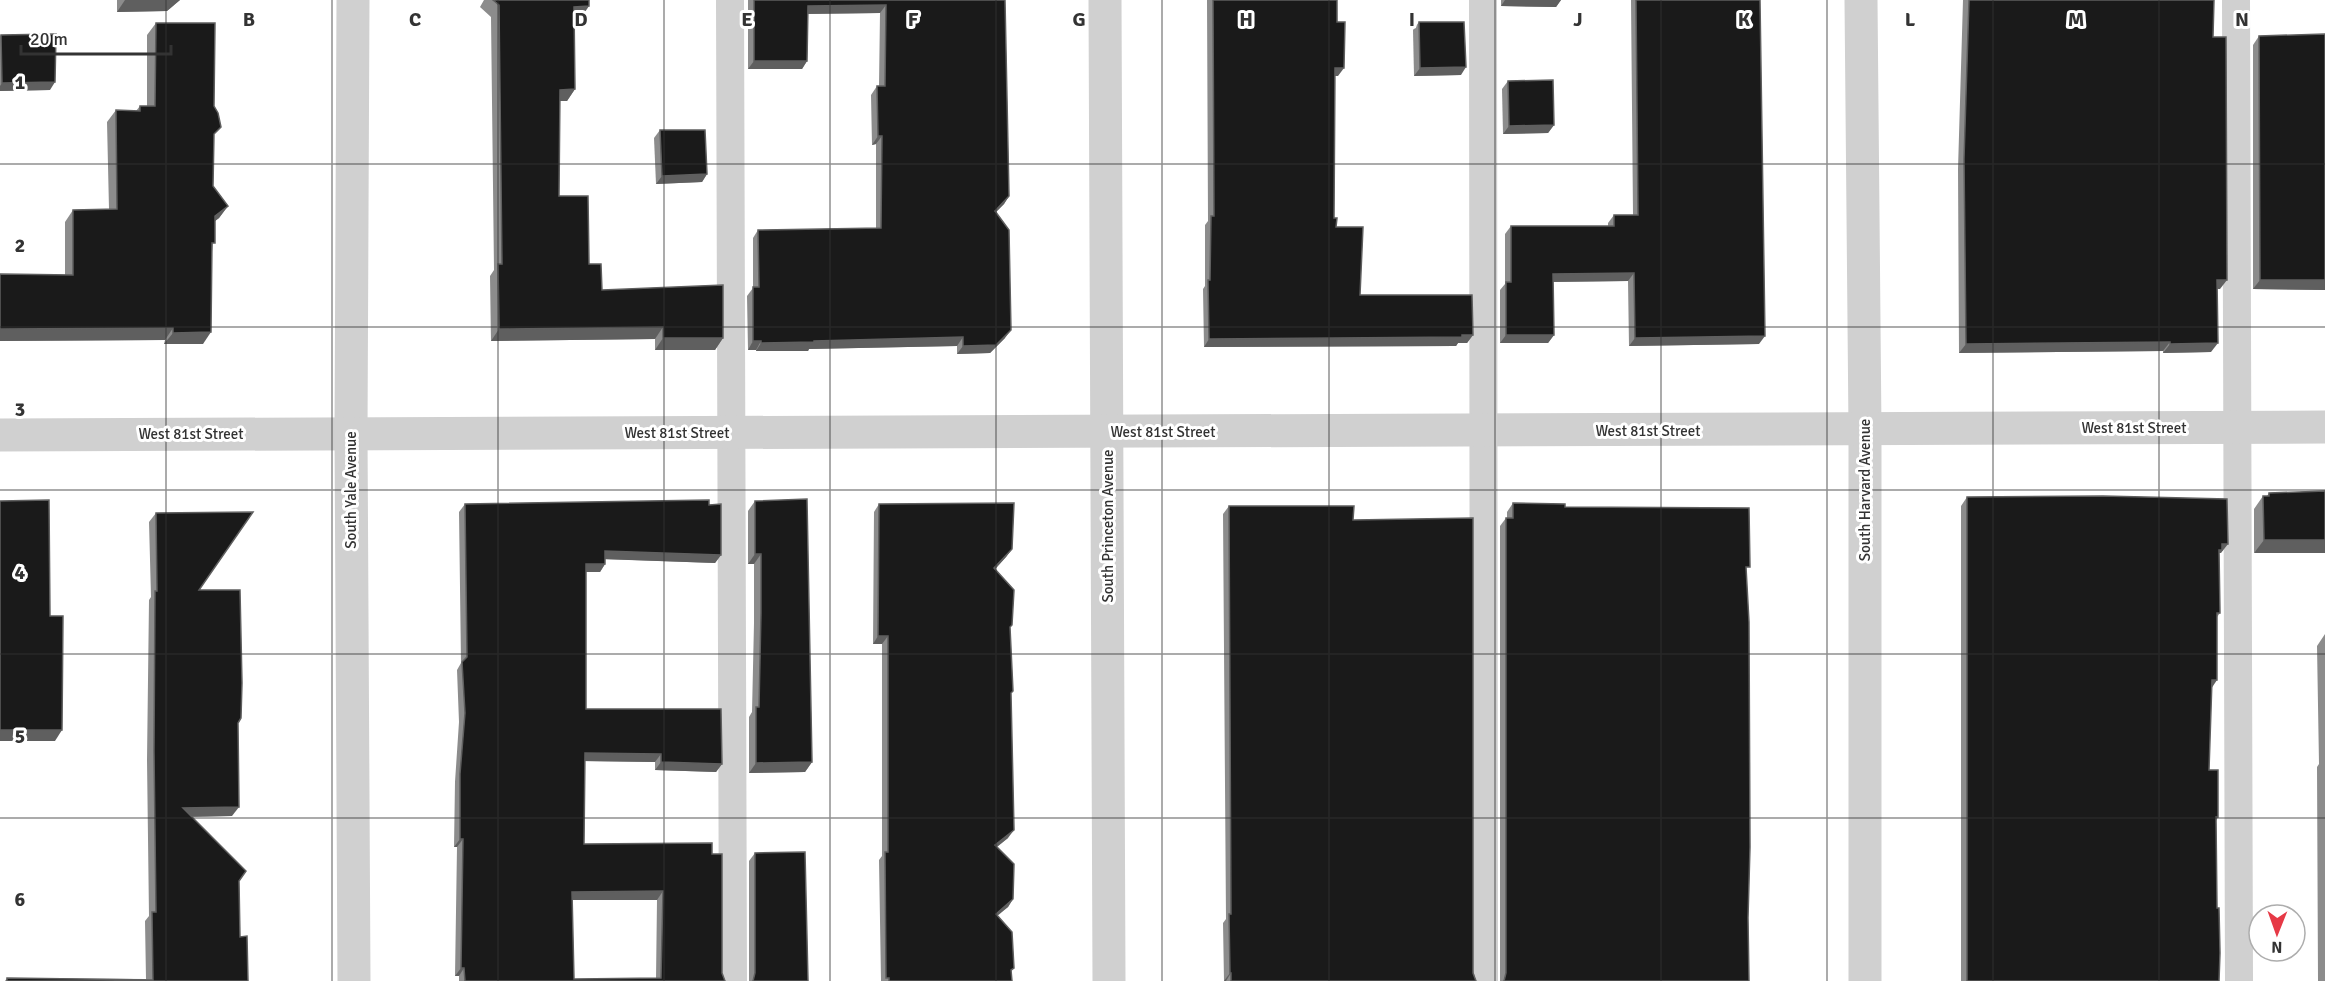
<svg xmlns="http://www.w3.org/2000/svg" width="2325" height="981" viewBox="0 0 2325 981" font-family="Signika,sans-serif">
  <rect width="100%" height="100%" fill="#fff"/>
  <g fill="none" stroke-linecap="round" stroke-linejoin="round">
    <g stroke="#d0d0d0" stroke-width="28">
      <polyline points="730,0 733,981"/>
      <polyline points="1483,0 1484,981"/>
      <polyline points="2236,0 2239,981"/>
    </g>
    <g stroke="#d0d0d0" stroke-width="33">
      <polyline points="353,0 351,433 354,981"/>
      <polyline points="1105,0 1109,981"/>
      <polyline points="1861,0 1865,430 1865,981"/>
      <polyline points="0,435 2325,427"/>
    </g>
  </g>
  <g fill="#8c8c8c" fill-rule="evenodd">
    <polygon points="117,0 180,0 167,11 117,12"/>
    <polygon points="484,0 589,0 581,18 574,18 575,89 567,101 560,101 559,196 589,264 602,290 723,338 715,350 655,350 655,339 491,341 490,276 494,270 491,17 480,7"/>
    <polygon points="748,0 1005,0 1009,196 1004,204 996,212 1005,338 990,353 957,354 957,346 809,349 808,351 756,351 756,350 748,350 747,296 753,288 753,238 758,230 876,228 876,144 872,145 871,95 877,86 879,86 880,13 808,14 807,61 802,69 748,69"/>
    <polygon points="1207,0 1337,0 1338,76 1335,76 1334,218 1336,227 1360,295 1473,335 1467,343 1458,343 1456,346 1204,347 1203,289 1205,286 1205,225 1208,221"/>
    <polygon points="1501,0 1561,0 1556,7 1501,6"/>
    <polygon points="1631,0 1760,0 1759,344 1629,346 1628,281 1553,282 1554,335 1548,343 1500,343 1500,290 1505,284 1505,234 1511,226 1608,226 1608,223 1614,215 1633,215"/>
    <polygon points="1963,0 2214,0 2213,37 2220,289 2217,289 2211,352 2163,353 2163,351 1959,353 1958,169"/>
    <polygon points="1419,22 1461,75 1414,76 1413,30"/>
    <polygon points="156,23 214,136 213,186 228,206 219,218 215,221 203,344 164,344 165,340 0,341 0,274 65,275 65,222 73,210 109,209 107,122 116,110 136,111 140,106 147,106 147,35"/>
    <polygon points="2325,34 2325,290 2253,289 2253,45 2259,36"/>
    <polygon points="1,35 50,90 0,91 0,36"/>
    <polygon points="1508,81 1554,125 1548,133 1503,134 1502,89"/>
    <polygon points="660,130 707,174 702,182 656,184 654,138"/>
    <polygon points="2325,491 2254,553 2254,509 2263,496 2267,496 2269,493"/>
    <polygon points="1967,497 2221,553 2219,553 2220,613 2217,617 2211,688 2209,770 2218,817 2216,821 2217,908 2219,981 1961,981 1961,506"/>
    <polygon points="755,501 812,762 805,772 749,773 749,717 752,712 754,623 754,564 748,564 748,511"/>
    <polygon points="1513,503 1565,507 1746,572 1748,918 1749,981 1500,981 1500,526 1506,518 1507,518 1507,512"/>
    <path d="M465,504L709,505L721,555L715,563L605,559V564L600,572H586V709L722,764L716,772L655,770V762L585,761L584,844L712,854L722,973L725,981H459V976H455L457,847H454L455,782L459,722L457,670L461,663L459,512ZM572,900H657L656,979H574Z"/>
    <polygon points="879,504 1012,549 1006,557 995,569 1010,629 1011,695 1008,838 997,847 1013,899 1008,907 997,915 1014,968 1011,972 1012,981 881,981 879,860 882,856 882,644 873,644 874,512"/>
    <polygon points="1229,506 1353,520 1476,981 1224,981 1223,923 1226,919 1223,514"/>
    <polygon points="156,513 199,590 238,723 232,816 192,817 239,881 240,937 248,981 5,981 7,978 146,979 145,921 149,916 147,760 149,600 151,597 149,522"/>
    <polygon points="2325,634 2325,981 2318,981 2317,767 2319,764 2317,646"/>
    <polygon points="755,853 808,981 749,981 749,861"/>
  </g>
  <g fill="#5f5f5f">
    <polygon points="125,0 180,0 167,11 117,12"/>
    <polygon points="1505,0 1561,0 1556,7 1501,6"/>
    <polygon points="886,5 880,13 802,14 808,6"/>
    <polygon points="589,6 581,18 566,18 574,7"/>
    <polygon points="754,61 807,61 802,69 748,69"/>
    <polygon points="1466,67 1461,75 1414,76 1420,68"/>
    <polygon points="1335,68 1344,68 1338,76 1330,76"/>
    <polygon points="55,82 50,90 0,91 0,86 2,83"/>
    <polygon points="575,89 567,101 552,101 560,90"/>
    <polygon points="1554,125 1548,133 1503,134 1509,126"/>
    <polygon points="878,136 882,136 876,144 872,145"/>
    <polygon points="707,174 702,182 656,184 662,176"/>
    <polygon points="1009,196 1004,204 989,219 995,211"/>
    <polygon points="228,206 219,218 206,228 215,216"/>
    <polygon points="1634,273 1628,281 1547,282 1553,274"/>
    <polygon points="2217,280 2227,280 2220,289 2210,289"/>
    <polygon points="2260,280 2325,280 2325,290 2253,289"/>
    <polygon points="663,327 655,339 491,341 499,329"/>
    <polygon points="173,328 165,340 0,341 0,329"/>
    <polygon points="1011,330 1005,338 990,353 957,354 963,346"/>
    <polygon points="211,332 203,344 164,344 173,333"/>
    <polygon points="1473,335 1467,343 1458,343 1456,346 1204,347 1209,339"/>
    <polygon points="1506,335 1554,335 1548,343 1500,343"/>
    <polygon points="1765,336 1759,344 1629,346 1635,338"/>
    <polygon points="963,337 957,346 809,349 808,351 756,351 761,343 814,341"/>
    <polygon points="663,338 723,338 715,350 655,350"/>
    <polygon points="753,341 761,341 756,350 748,350"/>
    <polygon points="2170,342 2163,351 1959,353 1966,344"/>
    <polygon points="2218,343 2211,352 2163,353 2170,344"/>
    <polygon points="2264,540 2325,540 2325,553 2254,553"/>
    <polygon points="2222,544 2228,544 2221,553 2219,553 2215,559"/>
    <polygon points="1012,549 1006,557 989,576 994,568"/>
    <polygon points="605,551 721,555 715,563 600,559"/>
    <polygon points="755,554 761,554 754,564 748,564"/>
    <polygon points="586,564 605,564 600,572 581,572"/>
    <polygon points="878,636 888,636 882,644 873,644"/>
    <polygon points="2212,680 2217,680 2211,689"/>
    <polygon points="0,730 62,730 55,741 0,741"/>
    <polygon points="585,753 661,754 655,762 579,761"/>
    <polygon points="661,762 722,764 716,772 655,770"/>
    <polygon points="812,762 805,772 749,773 756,763"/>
    <polygon points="239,807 232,816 176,817 183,808"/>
    <polygon points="1014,830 1008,838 989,853 995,845"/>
    <polygon points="460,839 463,839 457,847 454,847"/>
    <polygon points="663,891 657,900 566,900 572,892"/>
    <polygon points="1013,899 1008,907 990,922 996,914"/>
    <polygon points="461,968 464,968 459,976 455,976"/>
    <polygon points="1230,973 1231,973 1226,981 1224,981"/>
  </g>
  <g fill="#1a1a1a" stroke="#5f5f5f" stroke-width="1.5" fill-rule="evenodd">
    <polygon points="493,0 589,0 589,6 574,7 575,89 560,90 559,196 588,196 589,264 601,264 602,290 723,285 723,338 663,338 663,327 499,329 498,264 502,264 499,5"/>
    <polygon points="754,0 1005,0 1009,196 995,211 1009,230 1011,330 996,345 963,346 963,337 814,341 814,342 761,343 761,341 753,341 753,287 759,287 758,230 881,228 882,136 878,136 877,86 885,86 886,5 808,6 807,61 754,61"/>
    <polygon points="1213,0 1337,0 1337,22 1345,22 1344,68 1335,68 1334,218 1337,218 1336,227 1363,227 1360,295 1472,295 1473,335 1462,335 1462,337 1209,339 1208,280 1210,280 1211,216 1214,216"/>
    <polygon points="1636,0 1760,0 1765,336 1635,338 1634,273 1553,274 1554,335 1506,335 1506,282 1511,282 1511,226 1614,226 1614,215 1638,215"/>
    <polygon points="1969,0 2214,0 2213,37 2226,37 2227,280 2217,280 2218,343 2170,344 2170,342 1966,344 1964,159"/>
    <polygon points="1419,22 1464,22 1466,67 1420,68"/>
    <polygon points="156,23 215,23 214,106 218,113 221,127 214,134 213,186 228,206 215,216 215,243 212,243 211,332 173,333 173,328 0,329 0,274 73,275 73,210 117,209 116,110 140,111 140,106 155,106"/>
    <polygon points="56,34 55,82 2,83 1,35"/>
    <polygon points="2325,34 2325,280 2260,280 2259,36"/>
    <polygon points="1553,80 1554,125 1509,126 1508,81"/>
    <polygon points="660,130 705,130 707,174 662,176"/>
    <polygon points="2325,491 2325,540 2264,540 2263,496 2269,496 2269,493"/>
    <polygon points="2103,496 2227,499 2228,544 2222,544 2222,550 2219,550 2220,613 2217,613 2217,680 2212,680 2209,770 2218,770 2218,817 2216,817 2217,908 2219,908 2220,953 2219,981 1967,981 1967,497"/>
    <polygon points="807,499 812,762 756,763 756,707 759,707 761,613 761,554 755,554 755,501"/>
    <polygon points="49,500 50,616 63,616 62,730 0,730 0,501"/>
    <path d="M709,500V505L721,504V555L605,551V564H586V709H721L722,764L661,762V754L585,753L584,844L712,843V854H722V973L725,981H465L464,968H461L463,839H460V774L465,713L462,662L467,657L465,504ZM663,891L661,978L574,979L572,892Z"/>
    <polygon points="1014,503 1012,549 994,568 1014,590 1012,625 1010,627 1013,691 1011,693 1014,830 995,845 1014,864 1013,899 996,914 1012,932 1014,968 1011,970 1012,981 889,981 889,978 886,978 885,852 888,852 888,636 878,636 879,504"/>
    <polygon points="1513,503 1565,504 1565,507 1749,508 1750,567 1746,567 1749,622 1750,847 1748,918 1749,981 1504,981 1506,973 1506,518 1513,518"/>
    <polygon points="1229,506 1354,506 1353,520 1473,518 1473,973 1476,981 1231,981 1231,973 1230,973 1229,914 1231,914"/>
    <polygon points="253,512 199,590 240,590 242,683 241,718 238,723 239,807 183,808 246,871 239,881 240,937 247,936 248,981 7,981 7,978 153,980 152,912 156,912 154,751 155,591 157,591 156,513"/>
    <polygon points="805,852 808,981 753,981 755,973 755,853"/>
  </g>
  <path fill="none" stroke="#333" stroke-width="1.5" stroke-opacity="0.55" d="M166,0V981M332,0V981M498,0V981M664,0V981M830,0V981M996,0V981M1162,0V981M1329,0V981M1495,0V981M1661,0V981M1827,0V981M1993,0V981M2159,0V981M0,164H2325M0,327H2325M0,490H2325M0,654H2325M0,818H2325"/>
  <g text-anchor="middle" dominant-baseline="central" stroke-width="6" stroke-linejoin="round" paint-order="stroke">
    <g font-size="15" fill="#333" stroke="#fff">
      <text x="2134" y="428">West 81st Street</text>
      <text x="1648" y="431">West 81st Street</text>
      <text x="1163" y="432">West 81st Street</text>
      <text x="677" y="433">West 81st Street</text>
      <text x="191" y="434">West 81st Street</text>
      <text transform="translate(351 490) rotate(-90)">South Yale Avenue</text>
      <text transform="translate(1865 490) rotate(-90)">South Harvard Avenue</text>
      <text transform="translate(1108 526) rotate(-90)">South Princeton Avenue</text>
    </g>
  </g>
  <g font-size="20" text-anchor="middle" font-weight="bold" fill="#333" stroke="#fff" stroke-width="6" stroke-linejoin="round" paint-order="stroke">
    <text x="249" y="26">B</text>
    <text x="415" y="26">C</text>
    <text x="581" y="26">D</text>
    <text x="747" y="26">E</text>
    <text x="913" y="26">F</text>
    <text x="1079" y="26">G</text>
    <text x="1246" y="26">H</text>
    <text x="1412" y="26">I</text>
    <text x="1578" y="26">J</text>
    <text x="1744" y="26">K</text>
    <text x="1910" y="26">L</text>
    <text x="2076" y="26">M</text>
    <text x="2242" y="26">N</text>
    <text x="20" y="89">1</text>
    <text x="20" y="252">2</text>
    <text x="20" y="416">3</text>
    <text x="20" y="579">4</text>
    <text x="20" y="743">5</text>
    <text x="20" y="906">6</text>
  </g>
  <g transform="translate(2277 933) rotate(181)"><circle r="28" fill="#ffffff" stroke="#adadad" stroke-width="1.5"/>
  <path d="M0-4.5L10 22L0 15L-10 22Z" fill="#e63946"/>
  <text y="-9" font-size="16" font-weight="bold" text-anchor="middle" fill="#333333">N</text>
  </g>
  <path d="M21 45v9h150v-9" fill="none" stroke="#333333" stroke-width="3"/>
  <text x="30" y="45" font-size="18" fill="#333333" stroke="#ffffff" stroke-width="4.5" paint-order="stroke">20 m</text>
</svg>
